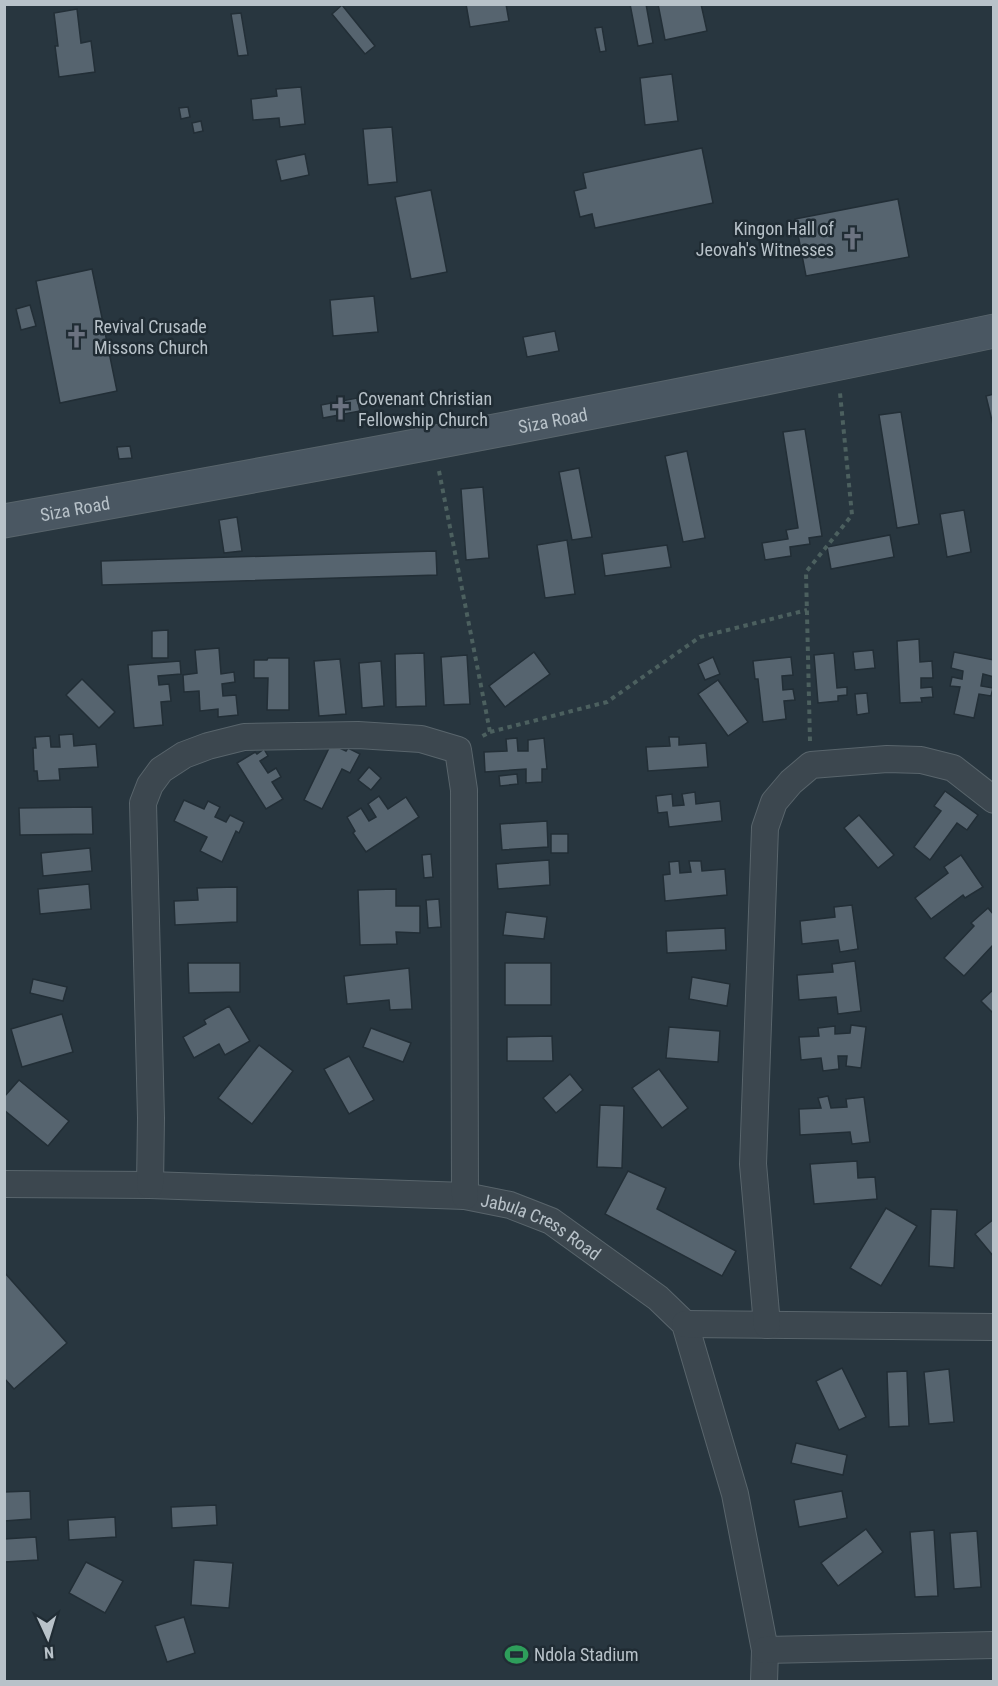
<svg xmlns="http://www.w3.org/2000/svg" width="998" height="1686" viewBox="0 0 998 1686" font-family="'Roboto Condensed',sans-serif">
  <rect width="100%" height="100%" fill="#28363f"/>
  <g fill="#56646f" stroke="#222e36" stroke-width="1.5">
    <polygon points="466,4 506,4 509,21 470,27"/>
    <polygon points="630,4 646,4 653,43 638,46"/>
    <polygon points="658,4 701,4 707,31 665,40"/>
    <polygon points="342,5 375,46 365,54 332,14"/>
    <polygon points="77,9 81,43 91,41 95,72 59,77 55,46 58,46 54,13"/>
    <polygon points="241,13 248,55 238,56 231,14"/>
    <polygon points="602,27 606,51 600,52 595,28"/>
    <polygon points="672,74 678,121 645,125 640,78"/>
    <polygon points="301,87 305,124 280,127 279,118 253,120 251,99 277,96 276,89"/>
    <polygon points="188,107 190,117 181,119 179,108"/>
    <polygon points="201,121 203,131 194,133 192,123"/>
    <polygon points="392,127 397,182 368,185 363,129"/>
    <polygon points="702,148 713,203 595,228 592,214 580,217 574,191 586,188 583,173"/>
    <polygon points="305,154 309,175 281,181 276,160"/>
    <polygon points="431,190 447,272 411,279 395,197"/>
    <polygon points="898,199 909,257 806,276 795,219"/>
    <polygon points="92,269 117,391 60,403 36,281"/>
    <polygon points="374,296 378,332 333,336 330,300"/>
    <polygon points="30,305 36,326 21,330 16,309"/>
    <polygon points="555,331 559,351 527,357 523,337"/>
    <polygon points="994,394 994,429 986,396"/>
    <polygon points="357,398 360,411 323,418 321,405"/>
    <polygon points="901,412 919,524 897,528 879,415"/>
    <polygon points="805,429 822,536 809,538 810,544 790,547 791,556 765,560 762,543 788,539 786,530 798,528 783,432"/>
    <polygon points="130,446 132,458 119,459 117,447"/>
    <polygon points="687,451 705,538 683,542 665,456"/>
    <polygon points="579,468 592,537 572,540 559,472"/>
    <polygon points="483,487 489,558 466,560 461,489"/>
    <polygon points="964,510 971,552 947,557 940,514"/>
    <polygon points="237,517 242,551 224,553 219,520"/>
    <polygon points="890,535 894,557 831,569 827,547"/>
    <polygon points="567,540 575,594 545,598 537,545"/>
    <polygon points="667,545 671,567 605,576 602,554"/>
    <polygon points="436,551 437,575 102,585 101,561"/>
    <polygon points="168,630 168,658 152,658 152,631"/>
    <polygon points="919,639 920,662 932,661 933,678 921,678 921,688 932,687 933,697 921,698 922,702 900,703 897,641"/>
    <polygon points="219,648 221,674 234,672 235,682 222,684 223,696 236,695 238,715 218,717 218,709 200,711 199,691 184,692 183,675 197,673 195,650"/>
    <polygon points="873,650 875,668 855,670 853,652"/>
    <polygon points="534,652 550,674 505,707 489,686"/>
    <polygon points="954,652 994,660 994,677 983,674 981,686 993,688 991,696 979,694 974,718 954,714 960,687 950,686 952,677 962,679 963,671 951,668"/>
    <polygon points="424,653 426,706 396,707 395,654"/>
    <polygon points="834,653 837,688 847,687 847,695 838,696 838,701 818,703 814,655"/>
    <polygon points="467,655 470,704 444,705 441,657"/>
    <polygon points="713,657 720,674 705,680 698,664"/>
    <polygon points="791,657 793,675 782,676 783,690 793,689 795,700 784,701 786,719 763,722 758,679 755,679 753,661"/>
    <polygon points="268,658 289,658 289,710 267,710 268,678 254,678 254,660 267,660"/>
    <polygon points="340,659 346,714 319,716 314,661"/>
    <polygon points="180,661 181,674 158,676 159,685 169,684 171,701 161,702 163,725 134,728 128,665"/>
    <polygon points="381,661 384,706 362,708 359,663"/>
    <polygon points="82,679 115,712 99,728 66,695"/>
    <polygon points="718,680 748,722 728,736 698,694"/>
    <polygon points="867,693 869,713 857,715 855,694"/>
    <polygon points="73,734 74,746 96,744 98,767 59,769 60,780 38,781 37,771 34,771 33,748 36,748 35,737 50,736 51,747 60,747 59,735"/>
    <polygon points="669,737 679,737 679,745 706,743 708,767 648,771 646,747 670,746"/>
    <polygon points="517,738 518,751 528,751 528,740 544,738 547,769 542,769 542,782 526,783 526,769 485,772 484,752 507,751 506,739"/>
    <polygon points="331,744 346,751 348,748 360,754 350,773 342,769 322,809 304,800"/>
    <polygon points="264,749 268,756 260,761 268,773 276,768 281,777 272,782 283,799 266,809 237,763 255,752 257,754"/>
    <polygon points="369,767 381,778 371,790 358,780"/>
    <polygon points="517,774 518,784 500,786 499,776"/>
    <polygon points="945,791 978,815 967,830 957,823 930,860 914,847 941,811 934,806"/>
    <polygon points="695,792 696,804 720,801 722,821 669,827 667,812 658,813 656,796 672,794 673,806 684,805 682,794"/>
    <polygon points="379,796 388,809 406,797 419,817 366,852 353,833 355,831 347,817 361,808 369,821 376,817 368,804"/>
    <polygon points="184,800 204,809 208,801 220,807 215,817 226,822 230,815 244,822 239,833 236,831 222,862 200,851 207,837 174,821"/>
    <polygon points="92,807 93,834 20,835 19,808"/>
    <polygon points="859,815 894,855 878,868 844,828"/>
    <polygon points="547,821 548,847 502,850 500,824"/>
    <rect x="551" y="834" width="17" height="19"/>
    <polygon points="90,848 92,871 43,876 41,853"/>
    <polygon points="431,854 433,877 424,878 422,855"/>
    <polygon points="961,855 983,887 965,898 963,895 931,919 915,898 948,873 944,867"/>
    <polygon points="549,860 550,885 498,889 496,864"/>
    <polygon points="679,861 680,873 691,872 689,861 701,861 702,871 725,869 727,895 665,901 663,875 670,874 669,862"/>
    <polygon points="89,884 91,909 40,914 38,889"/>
    <polygon points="237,887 237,922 175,925 174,901 198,900 197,888"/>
    <polygon points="396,889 396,906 420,906 420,933 396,932 397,944 360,945 358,890"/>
    <polygon points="439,899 441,927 428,928 426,900"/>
    <polygon points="852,905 858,949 840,952 838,940 802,944 800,921 835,917 834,907"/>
    <polygon points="988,908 994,915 994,948 992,946 964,976 944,958 974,926 971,923"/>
    <polygon points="506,912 547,917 544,939 503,935"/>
    <polygon points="725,928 726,950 667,953 666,931"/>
    <polygon points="855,961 861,1011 838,1014 836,997 799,1000 797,975 833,972 832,964"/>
    <polygon points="188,963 240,963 240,992 189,993"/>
    <rect x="505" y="963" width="46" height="42"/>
    <polygon points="409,968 412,1009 390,1010 389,1000 347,1004 344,976"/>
    <polygon points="692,977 730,984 727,1006 689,999"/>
    <polygon points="33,979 67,987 63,1001 30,993"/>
    <polygon points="994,989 994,1014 981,1001"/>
    <polygon points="229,1006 250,1041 225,1055 219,1044 194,1058 183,1037 206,1024 204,1020"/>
    <polygon points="62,1014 73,1052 22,1067 11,1029"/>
    <polygon points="851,1025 866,1027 861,1068 846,1066 847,1056 838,1056 839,1069 823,1071 821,1058 801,1060 799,1037 819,1036 818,1028 835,1026 835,1034 850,1033"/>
    <polygon points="669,1027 720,1031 718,1062 666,1058"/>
    <polygon points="371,1028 411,1043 403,1062 363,1047"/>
    <polygon points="552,1036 553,1061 507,1061 507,1037"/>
    <polygon points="259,1045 293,1071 252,1124 218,1098"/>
    <polygon points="349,1056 374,1100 349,1114 324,1069"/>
    <polygon points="659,1069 688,1108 662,1128 632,1088"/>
    <polygon points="570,1074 583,1090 556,1113 543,1098"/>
    <polygon points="19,1080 69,1121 48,1146 4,1110 4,1097"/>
    <polygon points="828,1096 831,1108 847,1107 846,1099 864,1097 870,1142 852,1144 850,1132 800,1135 799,1109 821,1108 818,1098"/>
    <polygon points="600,1105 624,1106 622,1168 597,1167"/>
    <polygon points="857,1161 858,1178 875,1177 877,1199 814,1204 810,1164"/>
    <polygon points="628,1171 666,1188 657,1209 736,1251 722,1276 605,1214"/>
    <polygon points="886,1208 917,1226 881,1286 850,1268"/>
    <polygon points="931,1209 957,1210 954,1268 929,1266"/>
    <polygon points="994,1219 994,1257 975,1234"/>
    <polygon points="4,1272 67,1343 14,1389 4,1378"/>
    <polygon points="842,1368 866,1417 839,1430 816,1381"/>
    <polygon points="949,1369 954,1422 929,1424 924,1372"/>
    <polygon points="907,1371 909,1426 889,1427 887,1372"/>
    <polygon points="796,1443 847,1455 843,1475 791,1463"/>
    <polygon points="30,1491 31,1519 4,1521 4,1492"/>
    <polygon points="842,1491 847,1518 799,1527 794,1500"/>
    <polygon points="216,1505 217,1525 172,1528 171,1507"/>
    <polygon points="115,1517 116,1537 69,1540 68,1520"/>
    <polygon points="866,1529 883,1552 838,1586 821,1563"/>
    <polygon points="934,1530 938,1596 915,1597 910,1532"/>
    <polygon points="977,1531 981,1587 954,1589 950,1533"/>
    <polygon points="36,1537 38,1560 4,1562 4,1539"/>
    <polygon points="194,1560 233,1563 229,1608 191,1605"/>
    <polygon points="86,1562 123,1581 105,1613 69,1593"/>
    <polygon points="184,1617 195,1653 167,1662 155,1626"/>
  </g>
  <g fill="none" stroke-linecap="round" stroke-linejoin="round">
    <defs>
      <g id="street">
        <path id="s1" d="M4,1184L150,1185L465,1196L510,1205L551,1221L658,1298L685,1324L735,1494L765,1650L764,1682"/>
        <polyline points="150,1185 151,1118 143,803 150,785 161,770 184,755 208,746 244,737 358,735 421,739 458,750 464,790 465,1196"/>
        <polyline points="685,1324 994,1327"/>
        <polyline points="767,1325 753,1164 765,828 774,802 791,782 811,765 887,759 921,760 953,768 994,800"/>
        <polyline points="765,1650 994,1645"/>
      </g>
      <g id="secondary">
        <path id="s2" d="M4,521C335,462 665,401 994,331"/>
      </g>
    </defs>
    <use href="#street" stroke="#59656c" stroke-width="28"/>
    <use href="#secondary" stroke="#59656c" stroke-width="35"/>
    <g stroke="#4c605f" stroke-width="4" stroke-dasharray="4.5 4.5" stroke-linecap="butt">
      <polyline points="439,471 490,732 479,738"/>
      <polyline points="490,732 607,702 700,637 807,610"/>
      <polyline points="810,741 806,572 852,515 840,393"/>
    </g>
    <use href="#street" stroke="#3c474f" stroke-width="26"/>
    <use href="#secondary" stroke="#4a5762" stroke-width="33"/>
  </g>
  <defs>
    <symbol id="church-bare" viewBox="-9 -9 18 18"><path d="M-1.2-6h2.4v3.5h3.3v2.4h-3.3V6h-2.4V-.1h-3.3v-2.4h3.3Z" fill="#6b7280" stroke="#202c34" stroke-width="2.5" paint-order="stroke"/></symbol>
    <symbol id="stadium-bare" viewBox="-9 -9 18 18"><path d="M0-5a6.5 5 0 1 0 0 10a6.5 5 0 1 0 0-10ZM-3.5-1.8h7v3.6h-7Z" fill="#2e9e5b" stroke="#202c34" stroke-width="2.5" paint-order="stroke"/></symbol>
  </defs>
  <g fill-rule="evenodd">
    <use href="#church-bare" x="836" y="222" width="33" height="33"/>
    <use href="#church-bare" x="60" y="320" width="33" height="33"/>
    <use href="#church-bare" x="324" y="392" width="33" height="33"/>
    <use href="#stadium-bare" x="500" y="1638" width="33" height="33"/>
  </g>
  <g text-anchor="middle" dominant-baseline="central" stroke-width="5" stroke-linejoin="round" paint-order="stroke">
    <g font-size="18" fill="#b8c2c9" stroke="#202c34" text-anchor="start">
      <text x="834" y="228" text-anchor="end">Kingon Hall of<tspan x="834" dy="21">Jeovah's Witnesses</tspan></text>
      <text x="94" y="326">Revival Crusade<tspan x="94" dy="21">Missons Church</tspan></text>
      <text x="358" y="398">Covenant Christian<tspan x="358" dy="21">Fellowship Church</tspan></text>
      <text x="534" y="1654">Ndola Stadium</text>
    </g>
    <g font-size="18" fill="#b8c2c9" stroke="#202c34">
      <text stroke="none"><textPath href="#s2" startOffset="558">Siza Road</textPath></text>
      <text stroke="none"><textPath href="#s2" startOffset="72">Siza Road</textPath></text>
      <text stroke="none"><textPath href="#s1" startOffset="544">Jabula Cress Road</textPath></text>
    </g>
  </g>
  <rect width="998" height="1686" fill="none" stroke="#b8c2c9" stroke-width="12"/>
  <g transform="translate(48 1638) rotate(176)" stroke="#202c34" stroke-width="4.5" paint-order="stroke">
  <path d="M0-4.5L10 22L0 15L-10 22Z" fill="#b8c2c9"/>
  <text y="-9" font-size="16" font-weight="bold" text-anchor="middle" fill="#b8c2c9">N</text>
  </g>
</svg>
